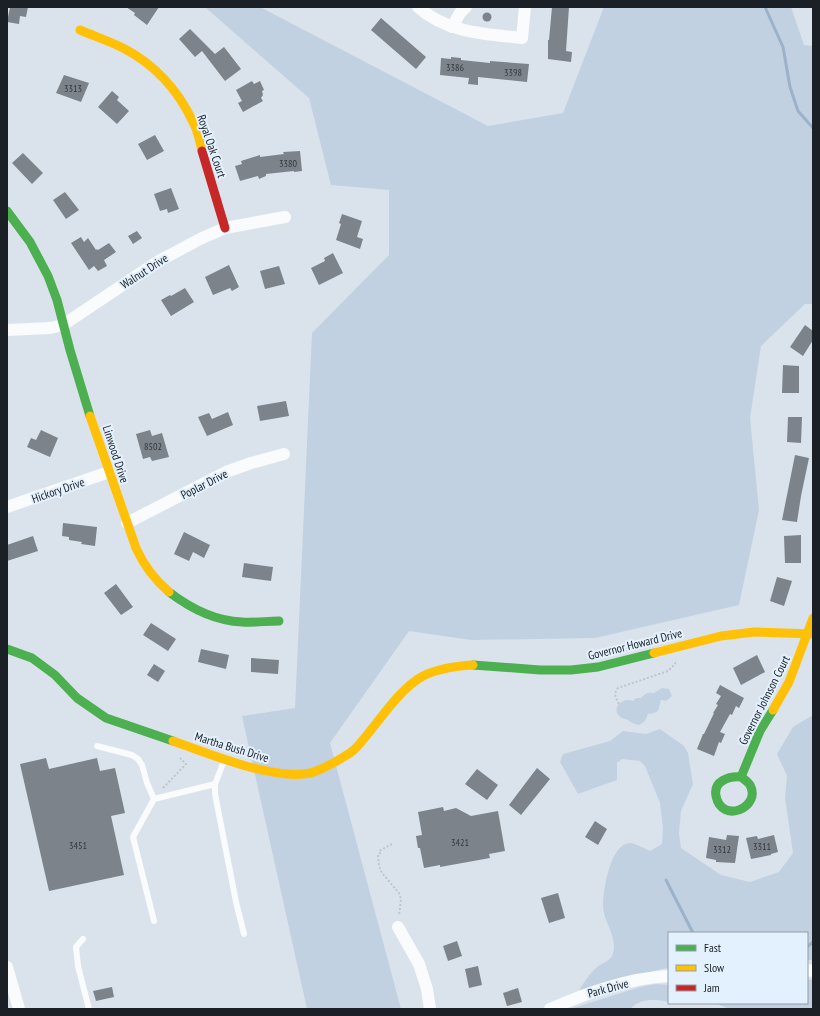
<svg xmlns="http://www.w3.org/2000/svg" width="820" height="1016" viewBox="0 0 820 1016" font-family="'PT Sans Narrow',sans-serif">
  <rect width="100%" height="100%" fill="#dae3ec"/>
  <g fill="#c1d1e2">
    <polygon points="205,7 260,7 488,126 563,113 604,7 791,7 804,45 813,46 813,304 805,304 761,346 750,418 759,510 739,605 595,638 471,640 409,631 330,743 401,1009 307,1009 242,716 295,708 312,333 389,255 389,190 331,185 309,98"/>
    <path d="M662,688L669,689L672,696L666,701L661,700L658,711L654,713L648,714L645,721L639,725C634,724 632,723 628,720C625,719 621,718 619,716C611,707 624,697 633,701L636,698H641C645,693 648,692 654,693Z"/>
    <path d="M813,715V960H807V933H669V968L662,969L579,990C584,983 589,974 596,968C602,962 611,962 613,953C618,937 603,921 603,906C603,891 610,842 631,843C637,844 645,849 650,851L662,844L663,828L660,803L645,766L640,761L622,759L617,763V780L578,794L560,762L563,754L610,741L623,731L646,734L660,729L684,746L688,753L693,784L681,811L679,833L681,848L721,875L750,882L779,872L793,853L785,798L787,776L777,754L793,727Z"/>
    <polygon points="807,979 813,980 813,1009 730,1009 714,1003 807,1003"/>
    <path d="M656,984L669,985V1002C655,999 640,998 630,1009H570L640,987Z"/>
  </g>
  <g fill="none" stroke-linecap="round" stroke-linejoin="round">
    <g stroke="#9bb2ca" stroke-width="3">
      <polyline points="765,7 783,47 790,87 798,111 813,128"/>
      <polyline points="666,880 693,933"/>
      <polyline points="807,947 813,942"/>
    </g>
  </g>
  <g fill="#7c838a">
    <polygon points="10,7 28,7 26,17 20,16 19,24 7,22"/>
    <polygon points="126,7 159,7 147,25 134,15 135,13"/>
    <polygon points="552,7 569,7 566,51 572,52 571,62 548,59 548,40 549,40"/>
    <circle cx="487" cy="17" r="4.5"/>
    <polygon points="381,18 426,57 416,69 371,30"/>
    <polygon points="190,29 215,54 224,47 241,69 225,81 202,51 195,57 179,39"/>
    <polygon points="451,57 461,58 461,60 490,63 490,61 529,64 527,82 478,77 478,85 468,84 469,78 440,75 441,58 451,59"/>
    <polygon points="64,75 89,83 81,102 56,93"/>
    <polygon points="252,81 254,84 260,81 264,90 262,91 263,95 261,98 263,101 243,112 238,103 242,101 236,90"/>
    <polygon points="112,91 119,97 117,100 129,111 117,124 98,107"/>
    <polygon points="155,135 164,151 147,160 138,144"/>
    <polygon points="300,151 302,171 294,172 294,171 266,174 266,176 259,179 258,176 240,181 235,166 242,164 241,161 260,155 260,157 284,154 283,152"/>
    <polygon points="23,153 43,173 32,184 12,163"/>
    <polygon points="171,188 179,209 168,213 167,209 160,211 154,194"/>
    <polygon points="65,192 79,210 66,219 53,200"/>
    <polygon points="342,214 362,221 357,237 363,239 360,249 336,240 341,224 339,223"/>
    <polygon points="137,231 142,238 133,244 128,236"/>
    <polygon points="81,237 84,242 88,238 96,250 97,249 98,250 109,243 116,252 104,260 107,266 98,271 94,266 89,270 71,243"/>
    <polygon points="333,253 343,273 319,285 311,268 325,261 324,258"/>
    <polygon points="229,265 239,287 232,291 230,288 213,295 205,277"/>
    <polygon points="279,266 285,284 265,289 260,271"/>
    <polygon points="185,288 194,302 171,316 161,300 170,295 171,296"/>
    <polygon points="805,325 813,331 813,340 803,356 790,347"/>
    <polygon points="783,365 799,366 799,393 782,393"/>
    <polygon points="286,401 289,416 260,421 257,406"/>
    <polygon points="228,412 233,425 207,436 198,417 209,413 212,419"/>
    <polygon points="788,417 802,417 801,443 787,442"/>
    <polygon points="41,430 58,438 50,457 27,447 31,438 36,440"/>
    <polygon points="150,430 152,436 162,433 169,457 152,461 150,457 143,459 136,434"/>
    <polygon points="795,455 809,458 801,496 797,522 782,520"/>
    <polygon points="63,523 97,527 95,546 81,544 82,542 69,540 69,537 62,536"/>
    <polygon points="184,532 210,545 204,558 193,552 189,561 174,554"/>
    <polygon points="801,535 801,563 785,563 784,536"/>
    <polygon points="33,536 38,551 7,561 7,545"/>
    <polygon points="244,563 273,567 271,581 242,577"/>
    <polygon points="777,577 792,581 784,606 770,601"/>
    <polygon points="116,584 133,607 121,615 104,593"/>
    <polygon points="151,623 176,639 168,651 143,635"/>
    <polygon points="201,649 229,655 226,669 198,662"/>
    <polygon points="757,655 765,672 741,685 733,668"/>
    <polygon points="251,658 279,660 278,674 251,672"/>
    <polygon points="154,664 165,671 158,682 147,675"/>
    <polygon points="720,685 744,698 739,708 736,706 732,715 730,714 720,732 725,734 721,743 719,742 714,756 697,749 703,734 704,734 714,713 713,713 718,705 716,704 721,696 716,693"/>
    <polygon points="46,758 49,769 97,758 100,771 115,768 125,813 111,816 124,875 49,891 20,764"/>
    <polygon points="537,768 550,779 521,815 509,805"/>
    <polygon points="477,769 498,785 487,800 465,784"/>
    <polygon points="443,807 444,811 456,808 471,816 498,811 505,851 489,854 490,858 440,867 440,865 424,868 420,848 418,848 416,836 422,835 418,812"/>
    <polygon points="595,821 607,829 598,845 585,837"/>
    <polygon points="727,835 739,836 735,863 716,862 716,860 706,858 709,837 726,840"/>
    <polygon points="774,835 778,852 771,854 771,855 751,859 746,838 757,836 758,839"/>
    <polygon points="558,893 565,918 549,923 541,898"/>
    <polygon points="457,941 462,956 448,961 443,946"/>
    <polygon points="478,966 482,985 469,988 465,969"/>
    <polygon points="112,987 114,997 96,1001 93,991"/>
    <polygon points="518,988 522,1002 507,1006 503,993"/>
  </g>
  <g fill="none" stroke-linecap="round" stroke-linejoin="round">
    <g stroke="#c1c4c8" stroke-width="2" stroke-dasharray="2 2" stroke-linecap="butt">
      <path d="M619,704C616,698 613,694 618,688L668,671L675,664L676,660"/>
      <polyline points="163,788 186,764 180,758"/>
      <polyline points="392,844 379,851 380,853 378,855 379,866 382,873 399,893 401,899 399,916"/>
    </g>
    <g stroke="#f9fbfc" stroke-width="6">
      <polyline points="97,746 132,755 138,759 142,765 147,783 154,799 215,784"/>
      <polyline points="224,761 215,784 215,794 236,902 244,934"/>
      <polyline points="154,799 133,837 154,921"/>
      <polyline points="83,939 76,947 78,966 89,1009"/>
    </g>
    <g stroke="#f9fbfc" stroke-width="12">
      <path d="M418,7C447,33 485,34 522,38L525,7"/>
      <polyline points="452,27 460,13 466,7"/>
      <polyline points="7,330 50,328 63,325 157,262 200,239 225,228 285,217"/>
      <polyline points="7,507 109,472"/>
      <polyline points="127,523 226,472 251,463 284,454"/>
      <polyline points="398,927 419,964 427,989 430,1009"/>
      <polyline points="7,967 19,1009"/>
      <polyline points="807,970 813,971"/>
      <path d="M550,1009C587,993 628,978 669,976"/>
    </g>
    <g stroke="#4caf50" stroke-width="9">
      <polyline points="7,211 30,242 48,276 57,300 70,350 90,416"/>
      <path d="M169,592C190,608 215,621 242,622C254,623 267,621 279,621"/>
      <polyline points="7,649 32,658 55,675 77,698 106,718 173,741"/>
      <polyline points="473,665 540,670 571,670 598,667 654,653"/>
      <path d="M741,777C744,779 748,782 750,785C762,807 722,825 716,796C713,781 729,776 741,777L760,731L773,710"/>
    </g>
    <g stroke="#ffc107" stroke-width="9">
      <path d="M80,30C94,36 109,41 123,48C154,64 178,90 193,122C198,131 200,142 202,151"/>
      <path d="M90,416L136,548C144,566 154,579 169,592"/>
      <polyline points="654,653 721,636 754,632 813,634"/>
      <polyline points="773,710 789,682 813,618"/>
      <path d="M173,741C208,753 273,781 310,773C319,771 327,766 335,762C341,758 350,754 355,749C376,727 397,690 423,676C439,668 456,666 473,665"/>
    </g>
    <polyline stroke="#c62828" stroke-width="9" points="202,151 225,228"/>
  </g>
  <g text-anchor="middle" dominant-baseline="central" stroke-width="4" stroke-linejoin="round" paint-order="stroke">
    <g font-size="10" fill="#32393f">
      <text x="455" y="67">3386</text>
      <text x="513" y="72">3398</text>
      <text x="73" y="88">3313</text>
      <text x="288" y="163">3380</text>
      <text x="153" y="446">8502</text>
      <text x="460" y="842">3421</text>
      <text x="78" y="845">3451</text>
      <text x="762" y="846">3311</text>
      <text x="722" y="849">3312</text>
    </g>
    <g font-size="12" fill="#1a2026" stroke="#e3f0fd">
      <text transform="translate(212 146) rotate(71)">Royal Oak Court</text>
      <text transform="translate(144 271) rotate(-33)">Walnut Drive</text>
      <text transform="translate(116 454) rotate(72)">Linwood Drive</text>
      <text transform="translate(204 484) rotate(-27)">Poplar Drive</text>
      <text transform="translate(58 490) rotate(-19)">Hickory Drive</text>
      <text transform="translate(635 644) rotate(-14)">Governor Howard Drive</text>
      <text transform="translate(764 700) rotate(-63)">Governor Johnson Court</text>
      <text transform="translate(232 747) rotate(17)">Martha Bush Drive</text>
      <text transform="translate(608 988) rotate(-15)">Park Drive</text>
    </g>
  </g>
  <rect width="820" height="1016" fill="none" stroke="#1a2026" stroke-width="16"/>
  <rect x="668" y="932" width="140" height="72" fill="#e3f0fd" stroke="#939da7"/>
  <rect x="676" y="945" width="20" height="6" fill="#4caf50" stroke="#939da7"/>
  <text x="704" y="952" font-size="12" fill="#1a2026">Fast</text>
  <rect x="676" y="965" width="20" height="6" fill="#ffc107" stroke="#939da7"/>
  <text x="704" y="972" font-size="12" fill="#1a2026">Slow</text>
  <rect x="676" y="985" width="20" height="6" fill="#c62828" stroke="#939da7"/>
  <text x="704" y="992" font-size="12" fill="#1a2026">Jam</text>
</svg>
